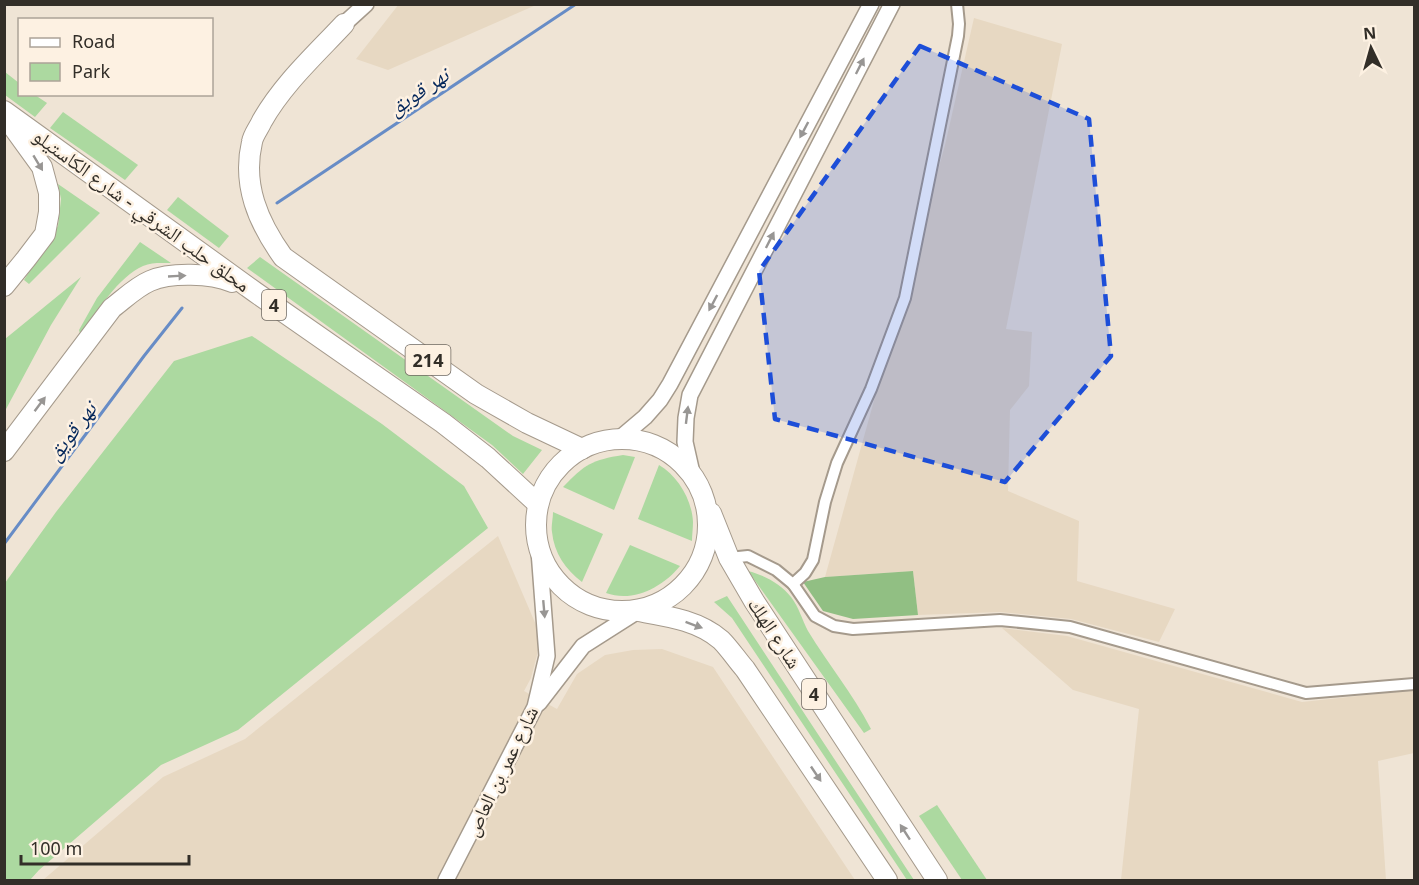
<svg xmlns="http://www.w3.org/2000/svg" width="1419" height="885" viewBox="0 0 1419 885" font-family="'Noto Sans','Noto Naskh Arabic',sans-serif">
  <rect width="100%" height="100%" fill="#efe4d5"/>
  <g fill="#e7d8c2">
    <polygon points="399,4 536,4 536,5 388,70 356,59"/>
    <polygon points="974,18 1062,44 1006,329 1032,332 1029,386 1010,410 1008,491 1079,521 1077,581 1175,609 1159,642 1071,619 1000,612 918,615 913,571 825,577 945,145"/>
    <polygon points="498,536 539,632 537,655 531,678 524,691 557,709 577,674 605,655 633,650 662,649 713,667 855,880 43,880 163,777 245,739"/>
    <polygon points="1002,628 1067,636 1302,702 1414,690 1414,753 1378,761 1386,880 1121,880 1139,709 1073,690"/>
  </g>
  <g fill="#acd9a0">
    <polygon points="5,72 19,83 20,94 35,95 47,103 35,117 5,95"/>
    <polygon points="63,112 138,165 125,180 50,128"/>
    <polygon points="58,184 100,213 29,284 24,280 58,226 61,199"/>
    <polygon points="178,197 229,236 219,248 167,210"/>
    <path d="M140,242L171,263C162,263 152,262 143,266C119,276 96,313 80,334L79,330L97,298Z"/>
    <polygon points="260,257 513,436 542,450 523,474 492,445 247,268"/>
    <polygon points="81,277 51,325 5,411 5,339"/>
    <polygon points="252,336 382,424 464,486 488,528 238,730 161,765 39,870 30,880 5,880 5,583 56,512 174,361"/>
    <path d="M623,455L635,457L614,510L563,487C585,464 592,460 623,455Z"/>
    <path d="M659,465C678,476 692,500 693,522C693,528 692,535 692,541L638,519Z"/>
    <path d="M553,512L603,534L582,582C566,570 554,553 552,532C551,526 553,519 553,512Z"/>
    <path d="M630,545L680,566C663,587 633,603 606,593Z"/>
    <path d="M748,571C764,575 781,584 791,597C799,607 802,620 808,631C828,664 853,694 871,729L864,733Z"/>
    <polygon points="727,596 914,880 907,880 732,618 714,602"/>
    <polygon points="937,805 987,880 962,880 919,816"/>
  </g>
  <polygon fill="#91bf83" points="913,571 918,615 853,619 823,611 803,582 825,577"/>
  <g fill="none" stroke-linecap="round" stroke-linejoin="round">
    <g stroke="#678cc6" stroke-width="3">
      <polyline points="277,203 576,4"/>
      <polyline points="4,544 144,356 182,308"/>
    </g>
    <defs>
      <g id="street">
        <polyline points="729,558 748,556 776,570 793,584 815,616 834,626 853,629 1000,620 1070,627 1306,693 1414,684"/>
        <polyline points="793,584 805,573 813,560 825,502 837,463 871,389 905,298 958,36 959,24 957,4"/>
      </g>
      <g id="secondary">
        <polyline points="344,24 366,4"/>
        <polyline points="619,439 645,417 660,400 670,384 871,4"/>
        <polyline points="692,473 685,442 686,418 690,395 892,4"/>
        <polyline points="539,703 583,646 638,611"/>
        <polyline points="446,880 535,707 547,656 539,551"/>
      </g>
      <g id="highway">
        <path d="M344,24C315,55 283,84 262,121C259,128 253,135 252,142C242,185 258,222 283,257L476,394L527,423L582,449"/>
        <polyline points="4,111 255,292 443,423 488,458 538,504"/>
        <polyline points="4,286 26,259 45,234 49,212 49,193 42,167 8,120"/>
        <circle cx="622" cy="525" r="86"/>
        <path d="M4,451L112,308C124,299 136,287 150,281C170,272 212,273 232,282"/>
        <polyline points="711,513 729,558 754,601 937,880"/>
        <path d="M638,611C666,616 698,620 721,640C730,649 737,660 745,669L887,880"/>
      </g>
    </defs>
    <use href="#street" stroke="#a59a8c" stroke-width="14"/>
    <use href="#secondary" stroke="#a59a8c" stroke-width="18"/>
    <use href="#highway" stroke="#a59a8c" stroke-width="22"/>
    <use href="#street" stroke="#fff" stroke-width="10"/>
    <use href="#secondary" stroke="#fff" stroke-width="15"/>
    <use href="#highway" stroke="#fff" stroke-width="20"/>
  </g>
  <defs><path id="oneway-solid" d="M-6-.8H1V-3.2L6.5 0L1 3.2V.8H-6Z" transform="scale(1.5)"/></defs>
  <g fill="#989694">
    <use href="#oneway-solid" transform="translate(860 66) rotate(-63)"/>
    <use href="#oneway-solid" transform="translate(804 130) rotate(118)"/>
    <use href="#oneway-solid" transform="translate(38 163) rotate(59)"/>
    <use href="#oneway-solid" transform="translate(770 240) rotate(-63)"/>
    <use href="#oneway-solid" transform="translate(177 276) rotate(-3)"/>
    <use href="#oneway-solid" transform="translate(713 303) rotate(118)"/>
    <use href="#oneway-solid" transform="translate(40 404) rotate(-53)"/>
    <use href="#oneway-solid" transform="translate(687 415) rotate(-83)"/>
    <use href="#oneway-solid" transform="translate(544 609) rotate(85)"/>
    <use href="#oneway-solid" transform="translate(694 625) rotate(20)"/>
    <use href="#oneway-solid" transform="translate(816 774) rotate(56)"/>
    <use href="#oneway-solid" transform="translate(905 832) rotate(-123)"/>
  </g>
  <path fill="#1d4ed8" fill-opacity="0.2" stroke="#1d4ed8" stroke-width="4.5" stroke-dasharray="12 8" stroke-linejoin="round" d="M920,46L1089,119L1111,356L1005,482L775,419L759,271Z"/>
  <g text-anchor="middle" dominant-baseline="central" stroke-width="5" stroke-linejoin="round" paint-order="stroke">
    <g fill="#fdf1e2" stroke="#6f6860" stroke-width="1.5">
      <rect x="262" y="290" width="24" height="30" rx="4.5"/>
      <rect x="405.5" y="345" width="45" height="30" rx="4.5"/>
      <rect x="802" y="679" width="24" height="30" rx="4.5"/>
    </g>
    <g font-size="18" font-weight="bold" fill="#322e28">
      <text x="274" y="305">4</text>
      <text x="428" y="360">214</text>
      <text x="814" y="694">4</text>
    </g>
    <g font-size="20" fill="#322e28" stroke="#fdf1e2">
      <text transform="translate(142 210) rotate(36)">محلق حلب الشرقي - شارع الكاستيلو</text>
      <text transform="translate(775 633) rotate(57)">شارع الهلك</text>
      <text transform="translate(501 771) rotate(-64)">شارع عمر بن العاص</text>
    </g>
    <g font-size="21" font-style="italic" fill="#03265a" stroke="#fdf1e2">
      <text transform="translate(418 91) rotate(-34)">نهر قويق</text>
      <text transform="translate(71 431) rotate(-53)">نهر قويق</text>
    </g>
  </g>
  <rect width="1419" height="885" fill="none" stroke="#322e28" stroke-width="12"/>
  <rect x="18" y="18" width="195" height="78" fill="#fdf1e2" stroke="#aca398" stroke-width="1.5"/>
  <rect x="30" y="38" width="30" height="9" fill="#ffffff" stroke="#aca398" stroke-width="1.5"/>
  <text x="72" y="48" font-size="18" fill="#322e28">Road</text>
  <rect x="30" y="63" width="30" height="18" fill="#acd9a0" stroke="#aca398" stroke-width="1.5"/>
  <text x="72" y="78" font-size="18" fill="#322e28">Park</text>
  <g transform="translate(1371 48) rotate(355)" stroke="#fdf1e2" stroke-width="4.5" paint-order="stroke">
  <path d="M0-4.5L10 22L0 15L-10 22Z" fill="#322e28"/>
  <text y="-9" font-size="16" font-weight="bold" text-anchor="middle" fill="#322e28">N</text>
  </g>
  <path d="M21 855v9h168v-9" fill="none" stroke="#322e28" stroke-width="3"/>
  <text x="30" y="855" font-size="18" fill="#322e28" stroke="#fdf1e2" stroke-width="4.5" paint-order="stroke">100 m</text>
</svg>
